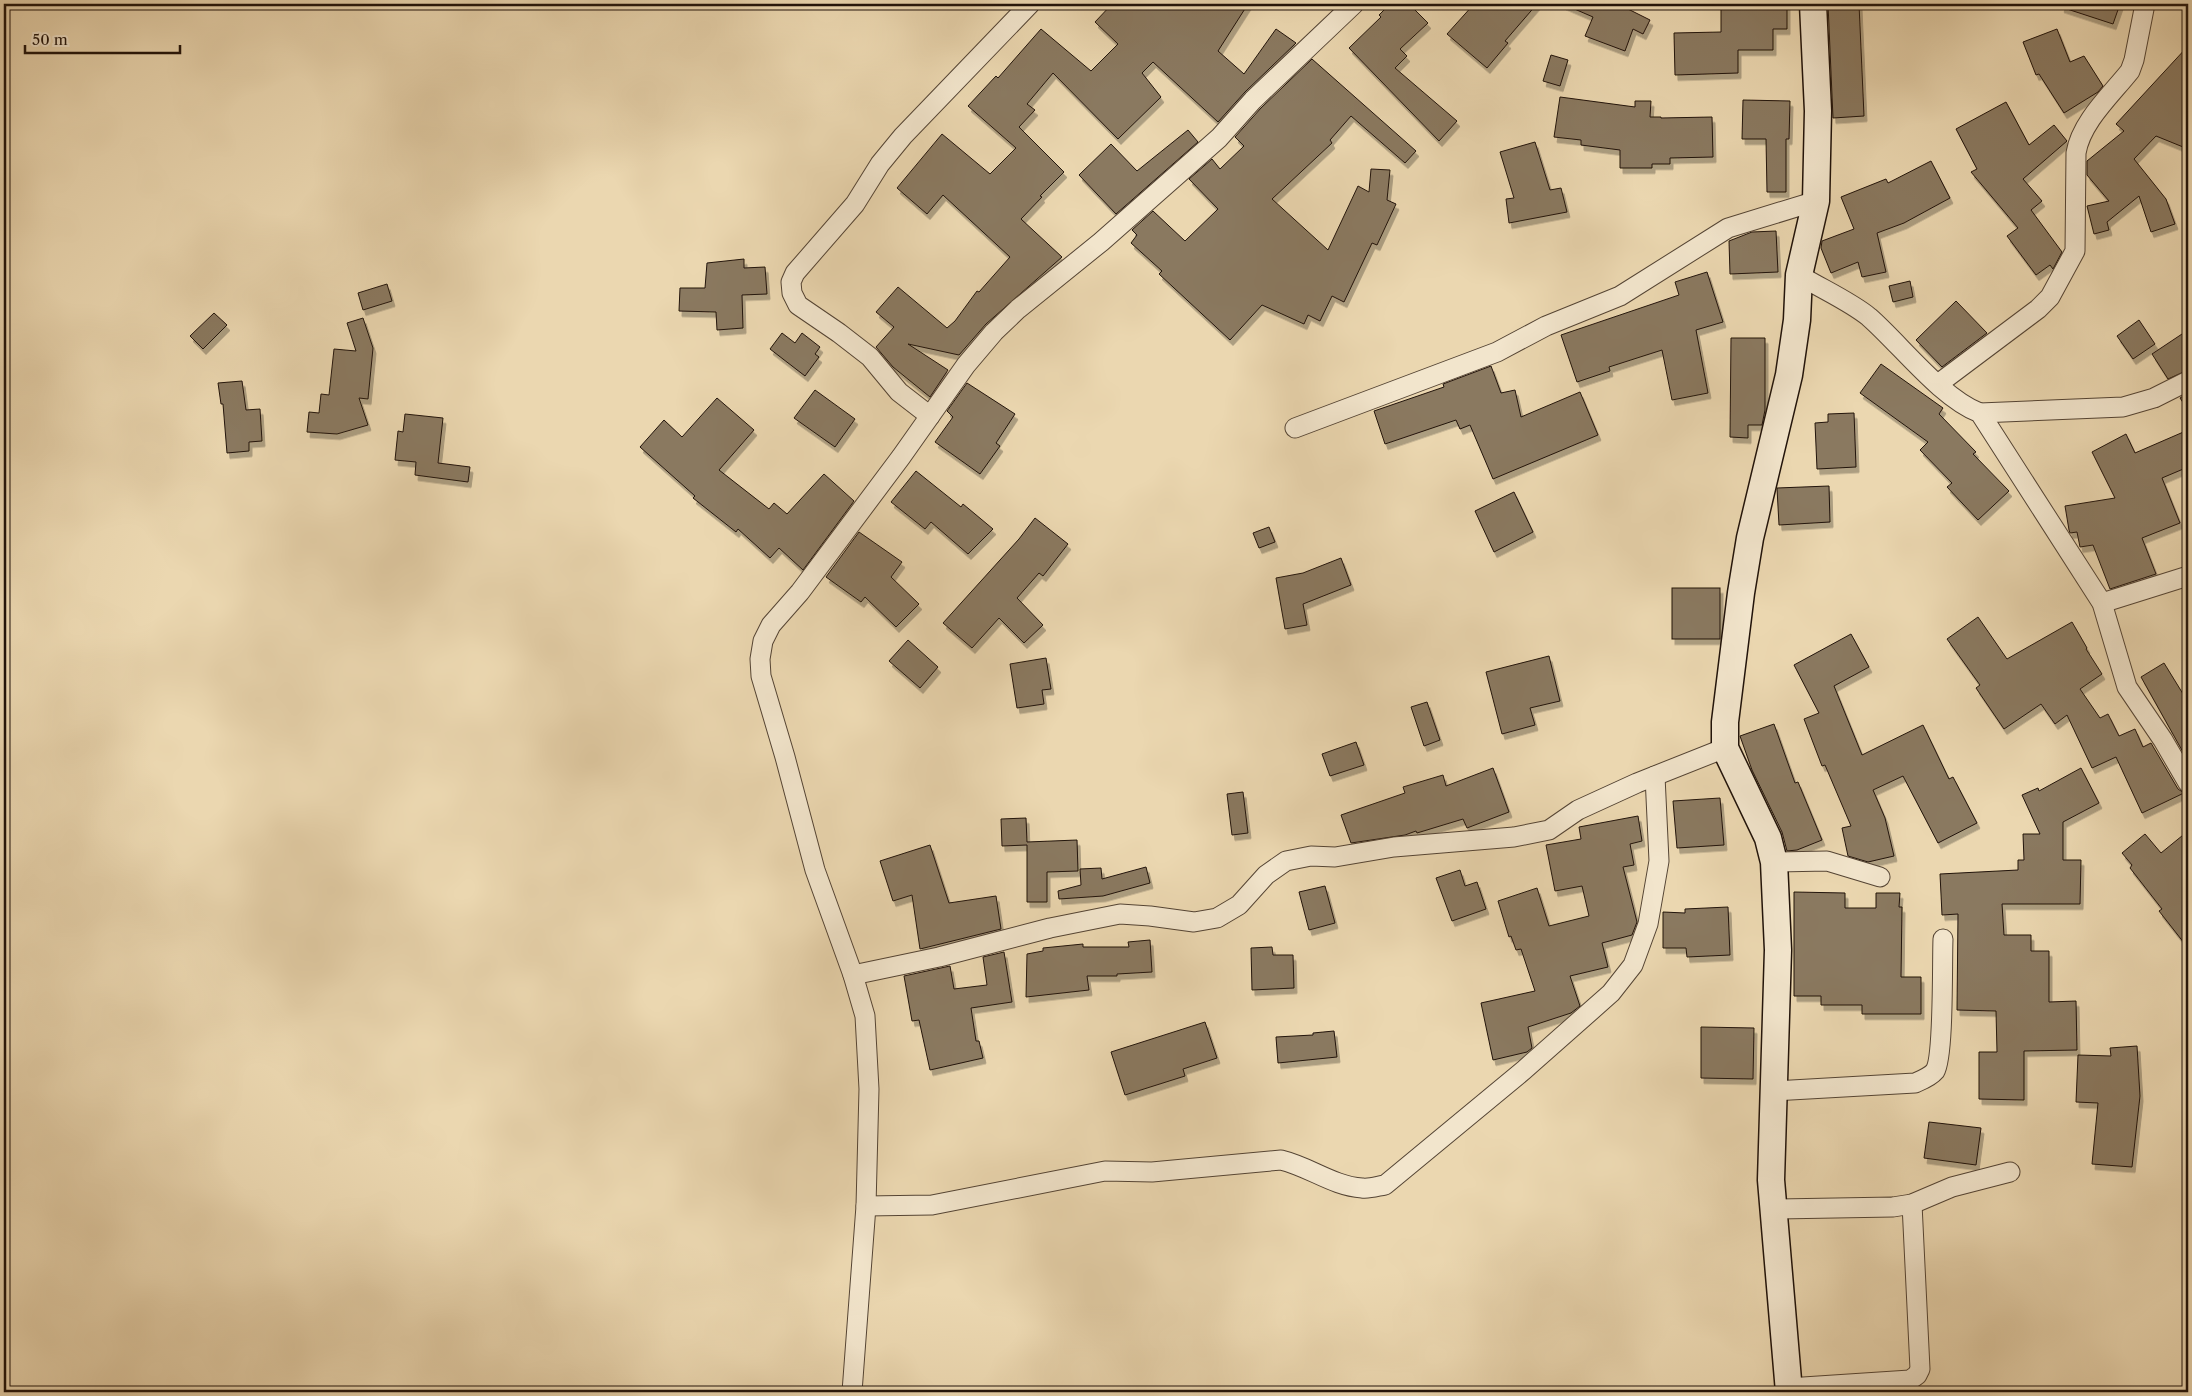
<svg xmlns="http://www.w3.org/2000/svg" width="2192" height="1396" viewBox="0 0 2192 1396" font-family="'Libre Caslon Text',serif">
  <defs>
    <filter id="shadow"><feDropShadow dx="3" dy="5.5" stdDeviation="0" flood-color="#0004"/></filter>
  </defs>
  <rect width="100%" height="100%" fill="#ebd7b0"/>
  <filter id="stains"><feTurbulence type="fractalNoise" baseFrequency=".004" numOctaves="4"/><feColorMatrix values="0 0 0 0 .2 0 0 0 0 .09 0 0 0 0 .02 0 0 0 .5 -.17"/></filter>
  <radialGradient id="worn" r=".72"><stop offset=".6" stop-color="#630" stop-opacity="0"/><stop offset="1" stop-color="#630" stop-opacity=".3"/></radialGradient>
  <g fill="#8a7960" stroke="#21130a" filter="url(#shadow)">
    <polygon points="1112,4 1248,4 1218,51 1244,74 1276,29 1296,43 1245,92 1218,122 1153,62 1142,73 1161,97 1118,139 1053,73 1027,104 1035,110 1019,127 1064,172 1040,196 1042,197 1021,219 1062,257 986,324 959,355 908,344 948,370 930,397 893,367 876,347 894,327 876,312 898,287 947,328 955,321 977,291 979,292 1010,257 943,195 927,214 897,188 942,134 990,174 1016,148 968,106 996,76 998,78 1041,29 1091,71 1118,44 1095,22"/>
    <polygon points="1390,4 1409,4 1428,23 1400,49 1407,56 1395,68 1457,121 1439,141 1349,48 1381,17 1379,15"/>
    <polygon points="1474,4 1537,4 1505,41 1508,43 1487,68 1447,34"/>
    <polygon points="1563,4 1618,4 1650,20 1643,34 1633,29 1625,51 1585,36 1593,17"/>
    <polygon points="1721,4 1787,4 1787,29 1773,29 1773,50 1738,50 1738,73 1675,75 1674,33 1721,32"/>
    <polygon points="1828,4 1859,4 1864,116 1833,118"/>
    <polygon points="2062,4 2120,4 2113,24 2061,7"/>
    <polygon points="2057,29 2070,62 2084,56 2103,86 2098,92 2064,113 2039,74 2036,75 2023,42"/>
    <polygon points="2188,46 2188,149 2156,136 2134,159 2166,199 2175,224 2151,232 2139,196 2107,222 2109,230 2094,234 2087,206 2109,201 2087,175 2087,161 2124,131 2116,124"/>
    <polygon points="1551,55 1568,60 1560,86 1543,81"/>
    <polygon points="1312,59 1416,151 1405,163 1351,116 1330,140 1332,143 1272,199 1328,250 1358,186 1369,192 1371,169 1390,170 1387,200 1396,204 1377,245 1372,243 1344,302 1332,296 1320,321 1308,315 1304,324 1262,305 1230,340 1159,274 1162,271 1131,243 1137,235 1132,230 1153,211 1185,241 1218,209 1189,179 1212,159 1220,169 1244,146 1235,137 1261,108"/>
    <polygon points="1560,97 1635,107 1635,101 1651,101 1650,117 1661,117 1661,118 1712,117 1713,157 1670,158 1670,164 1652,164 1652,168 1620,168 1620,150 1581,145 1581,140 1554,137"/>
    <polygon points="1743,100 1790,101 1789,139 1786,139 1786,192 1767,192 1766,139 1742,139"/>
    <polygon points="2006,102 2029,145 2054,125 2067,141 2023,179 2042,201 2031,210 2062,252 2053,269 2050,265 2036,275 2007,236 2018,228 1971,172 1977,169 1956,129"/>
    <polygon points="1188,130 1198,142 1116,214 1079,175 1111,144 1137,171"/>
    <polygon points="1535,142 1550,190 1561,188 1567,212 1509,223 1506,199 1514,198 1500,152"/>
    <polygon points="1931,161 1950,198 1904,223 1877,233 1886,272 1862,277 1858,262 1831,273 1821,248 1822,241 1854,229 1841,197 1886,179 1888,183"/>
    <polygon points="1776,231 1778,272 1730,274 1729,241 1752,232"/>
    <polygon points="744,259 744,268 765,267 767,294 742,295 743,328 717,330 716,312 679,311 680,288 705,288 707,263"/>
    <polygon points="1707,272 1723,322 1696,330 1708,393 1672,400 1662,350 1609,367 1610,371 1577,382 1561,335 1679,295 1675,282"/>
    <polygon points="1910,281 1913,297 1893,302 1889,286"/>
    <polygon points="387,284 392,301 363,310 358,293"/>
    <polygon points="1956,301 1987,333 1942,367 1916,340"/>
    <polygon points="214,313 227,325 203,349 190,336"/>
    <polygon points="363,318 373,348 368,399 359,398 368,425 337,434 307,432 309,412 319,413 321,394 329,395 334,349 356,351 347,323"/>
    <polygon points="2139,320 2155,344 2133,359 2117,336"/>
    <polygon points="782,333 795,343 802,333 820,347 815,354 819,357 805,376 770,349"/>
    <polygon points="2182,334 2188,344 2188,370 2168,379 2152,354"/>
    <polygon points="1731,338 1765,338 1765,410 1762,425 1748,425 1748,438 1730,437"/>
    <polygon points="1881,364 1943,408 1939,414 1976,452 1973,454 2009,491 1978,520 1947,487 1952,483 1920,450 1928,442 1860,393"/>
    <polygon points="1491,366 1501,393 1515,390 1521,417 1580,392 1598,435 1493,479 1470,425 1460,429 1456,420 1385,444 1374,411 1444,387 1443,384"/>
    <polygon points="242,381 246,410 260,409 262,441 249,442 249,451 227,453 223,404 221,404 218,383"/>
    <polygon points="967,383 1015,414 996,443 1000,446 980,474 935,442 953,417 947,411"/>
    <polygon points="815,390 855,419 835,447 794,418"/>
    <polygon points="2188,393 2188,410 2180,398"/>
    <polygon points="717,398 754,430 719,470 769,509 774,503 787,514 824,474 854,501 803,570 779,548 770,558 738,529 736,532 693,498 695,496 640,447 664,420 682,437"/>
    <polygon points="1854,413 1856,467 1817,469 1815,423 1828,422 1828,414"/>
    <polygon points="405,414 443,418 438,463 470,467 468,482 415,475 416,462 395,460 398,431 403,432"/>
    <polygon points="2188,430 2188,467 2162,478 2180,523 2142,538 2156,574 2110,589 2093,545 2080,547 2077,532 2070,533 2069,530 2065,506 2115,498 2092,452 2126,434 2135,453"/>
    <polygon points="916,471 961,507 963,504 993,529 968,554 931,522 925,529 891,502"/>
    <polygon points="1829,486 1830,522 1779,525 1777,488"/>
    <polygon points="1514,492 1533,532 1494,552 1475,511"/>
    <polygon points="1035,518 1068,544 1043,576 1039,573 1017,598 1043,625 1024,643 999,618 972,648 943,623 1019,539"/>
    <polygon points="1269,527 1275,542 1259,548 1253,533"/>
    <polygon points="859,532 902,562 891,577 919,604 896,627 865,597 861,602 826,577"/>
    <polygon points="1341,558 1351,585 1303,604 1307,625 1285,629 1276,578 1303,573"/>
    <rect x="1672" y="588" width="48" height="51"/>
    <polygon points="1978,617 2007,659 2072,622 2087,648 2086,649 2102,674 2080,689 2100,718 2108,714 2119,736 2135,729 2143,747 2151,743 2178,789 2184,793 2142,813 2116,757 2092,768 2067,715 2055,724 2041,704 2004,729 1976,688 1980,685 1947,639"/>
    <polygon points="1851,634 1869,667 1834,686 1862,755 1923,725 1949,779 1953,777 1977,823 1938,843 1903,776 1873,790 1885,818 1894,856 1868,862 1848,856 1842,828 1851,826 1825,765 1822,766 1804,719 1819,713 1794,665"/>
    <polygon points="908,640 938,667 920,688 889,661"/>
    <polygon points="1549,656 1560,701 1530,708 1535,725 1502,734 1486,672"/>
    <polygon points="1046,658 1051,689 1042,690 1044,704 1017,708 1010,664"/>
    <polygon points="2164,663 2188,702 2188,761 2141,677"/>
    <polygon points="1427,702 1440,740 1424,746 1411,707"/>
    <polygon points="1774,724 1795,783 1798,782 1822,840 1797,850 1787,851 1782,832 1752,770 1740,736"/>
    <polygon points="1356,742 1364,765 1330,776 1322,754"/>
    <polygon points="1493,768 1509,812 1467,828 1463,819 1417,833 1416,831 1405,835 1351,843 1341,815 1405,793 1403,787 1443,775 1446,786"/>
    <polygon points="2081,768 2099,803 2063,822 2063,860 2081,860 2080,904 2002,904 2004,935 2031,935 2031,951 2049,951 2049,1002 2076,1001 2077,1050 2024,1051 2024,1100 1979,1099 1979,1052 1997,1052 1996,1011 1957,1010 1958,914 1942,915 1940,874 2018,870 2018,860 2024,860 2023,834 2040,834 2022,795 2038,788 2039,791"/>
    <polygon points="1243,792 1248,833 1232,835 1227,794"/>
    <polygon points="1720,798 1724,845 1677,848 1673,801"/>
    <polygon points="1638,816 1642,841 1630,844 1634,865 1623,867 1637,922 1632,935 1602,943 1608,967 1570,976 1580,1006 1571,1013 1528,1027 1532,1048 1527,1052 1493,1060 1481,1003 1535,991 1521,949 1516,950 1511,936 1509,937 1498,901 1537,888 1549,926 1589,916 1582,886 1555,891 1546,845 1581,839 1579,827"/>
    <polygon points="1026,818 1027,842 1077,840 1078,871 1047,872 1047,902 1027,902 1027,845 1002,846 1001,819"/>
    <polygon points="2188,831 2188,948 2159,911 2162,909 2130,868 2132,865 2122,853 2145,834 2161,853"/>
    <polygon points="930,845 949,903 996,896 1001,929 920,949 912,895 893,901 880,861"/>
    <polygon points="1146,867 1150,883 1103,896 1059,899 1058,891 1081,885 1080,869 1101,868 1102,879"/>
    <polygon points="1460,870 1465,886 1477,882 1486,909 1452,921 1436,878"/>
    <polygon points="1325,886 1335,923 1309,930 1299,892"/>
    <polygon points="1794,892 1845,893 1845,908 1876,908 1876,893 1900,893 1899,907 1902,907 1901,977 1921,977 1921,1014 1862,1014 1862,1005 1821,1005 1821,996 1794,996"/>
    <polygon points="1728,907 1730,955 1687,957 1686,948 1663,948 1663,912 1685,913 1685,909"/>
    <polygon points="1150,940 1152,972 1117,974 1117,976 1087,976 1089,990 1026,997 1027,954 1043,951 1043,948 1083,944 1083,947 1129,947 1128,942"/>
    <polygon points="1272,947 1273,955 1293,955 1294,988 1252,990 1251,948"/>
    <polygon points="1004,952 1012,1002 971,1008 976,1041 979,1041 983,1058 930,1070 919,1020 912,1021 904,976 950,966 954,989 987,985 983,957"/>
    <polygon points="1205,1022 1217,1058 1183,1069 1185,1076 1125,1095 1111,1052"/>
    <polygon points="1701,1027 1754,1028 1753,1079 1701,1078"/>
    <polygon points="1334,1031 1337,1057 1278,1063 1276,1037 1313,1035 1313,1033"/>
    <polygon points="2137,1046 2140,1096 2132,1167 2092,1164 2098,1103 2076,1102 2078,1055 2111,1056 2110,1048"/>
    <polygon points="1929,1122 1981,1128 1976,1165 1924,1158"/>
  </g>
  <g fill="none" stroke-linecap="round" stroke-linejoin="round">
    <defs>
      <g id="street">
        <path d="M1799,275C1820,288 1851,302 1869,317C1901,345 1941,398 1980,413L2102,603L2127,687L2163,740L2188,783"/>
        <path d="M1938,384L2038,309L2050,297L2075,251L2076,153C2081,122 2111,95 2130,71L2134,60L2145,4"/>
        <polyline points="1980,413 2123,407 2154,398 2188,381"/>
        <polyline points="930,416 899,392 870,357 839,333 798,305 792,293 791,282 795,273 855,204 880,164 903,136 1030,4"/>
        <polyline points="1295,428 1497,352 1546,326 1620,296 1728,228 1816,201"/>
        <polyline points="2102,603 2188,576"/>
        <polyline points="1774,862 1827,861 1880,877"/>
        <polyline points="853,975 939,957 1050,928 1120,914 1150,916 1194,922 1217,918 1239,905 1266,875 1286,861 1311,856 1335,857 1394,847 1514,837 1549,830 1578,810 1637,783 1725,748"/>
        <path d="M1772,1091L1915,1083C1922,1080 1930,1077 1935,1071C1944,1056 1942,961 1943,939"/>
        <path d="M866,1206L932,1205L1105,1171L1152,1172L1281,1160C1310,1167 1333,1186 1362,1188C1370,1189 1378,1186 1385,1185L1524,1070L1611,993L1633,965L1648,924L1659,861L1655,776"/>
        <polyline points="1772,1209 1893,1207 1912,1204 1952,1187 2010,1172"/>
        <polyline points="1788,1388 1910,1380 1917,1375 1920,1369 1912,1204"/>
        <polyline points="852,1392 866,1206 869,1089 865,1016 853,975 815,870 785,757 761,676 760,659 763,641 771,625 800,592 901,457 966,365 994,332 1018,309 1101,242 1219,138 1253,100 1354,4"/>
      </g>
      <polyline id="secondary" points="1789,1392 1771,1180 1778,950 1774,862 1768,838 1725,748 1725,722 1741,593 1750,538 1789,375 1797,320 1799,275 1816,201 1818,111 1813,4"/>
    </defs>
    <use href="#street" stroke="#544434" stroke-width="21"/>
    <use href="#secondary" stroke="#21130a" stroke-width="29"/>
    <use href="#street" stroke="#f2e5cc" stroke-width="19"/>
    <use href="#secondary" stroke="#f2e5cc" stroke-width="26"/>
  </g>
  <rect width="2192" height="1396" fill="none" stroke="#ebd7b0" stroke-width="20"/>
  <rect x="5" y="5" width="2182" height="1386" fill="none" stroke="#21130a" stroke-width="2.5"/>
  <rect x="10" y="10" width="2172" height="1376" fill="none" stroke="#21130a"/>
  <path d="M25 45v8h155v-8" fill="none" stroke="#21130a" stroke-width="2.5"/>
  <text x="32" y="45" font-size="15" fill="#21130a" stroke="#f2e5cc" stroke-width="4" paint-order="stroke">50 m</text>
  <rect width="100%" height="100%" filter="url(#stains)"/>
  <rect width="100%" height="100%" fill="url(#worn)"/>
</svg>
